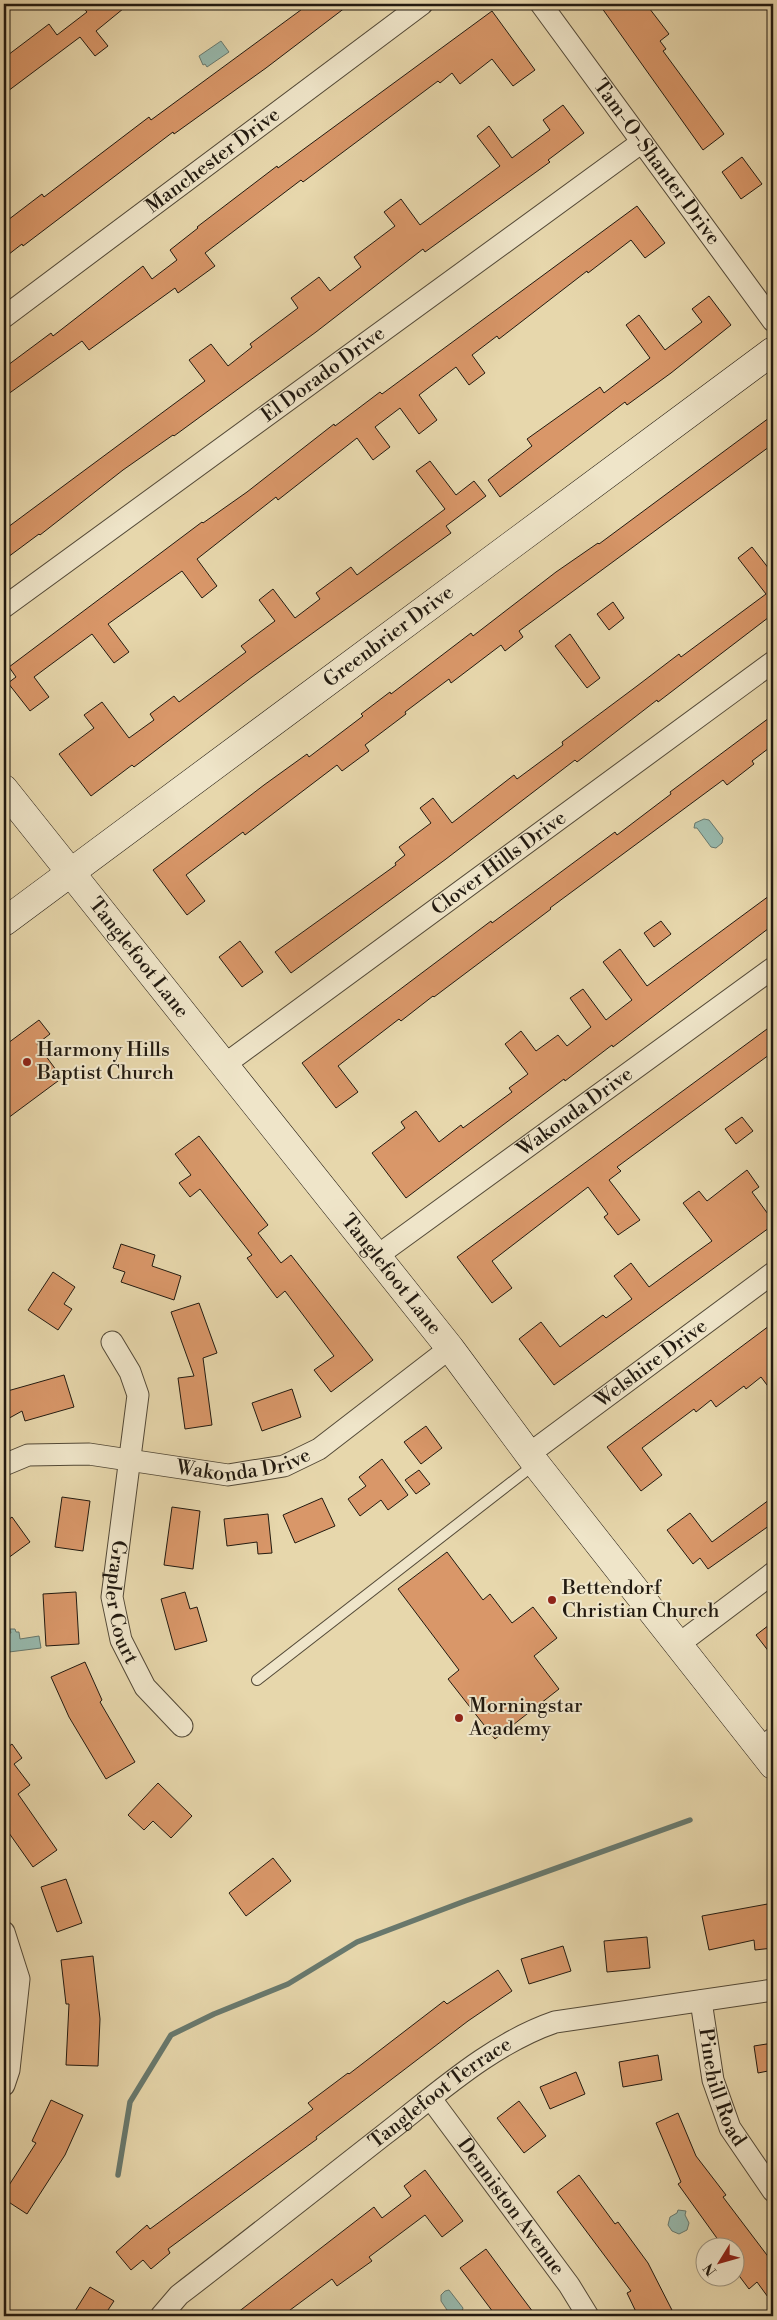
<svg xmlns="http://www.w3.org/2000/svg" width="777" height="2320" viewBox="0 0 777 2320" font-family="'Libre Bodoni',serif">
  <rect width="100%" height="100%" fill="#e7d7ac"/>
  <filter id="stains"><feTurbulence type="fractalNoise" baseFrequency=".004" numOctaves="4"/><feColorMatrix values="0 0 0 0 .2 0 0 0 0 .09 0 0 0 0 .02 0 0 0 .5 -.17"/></filter>
  <radialGradient id="worn" r=".72"><stop offset=".6" stop-color="#630" stop-opacity="0"/><stop offset="1" stop-color="#630" stop-opacity=".3"/></radialGradient>
  <g fill="#97b9ad" stroke="#68796e">
    <polygon points="221,41 229,52 207,67 205,64 203,65 199,56"/>
    <polygon points="704,819 709,820 723,838 722,843 716,848 711,847 697,828 694,828 695,823"/>
    <polygon points="10,1629 15,1629 16,1632 19,1632 20,1639 39,1636 41,1648 9,1652 7,1633 11,1633"/>
    <polygon points="678,2210 686,2211 685,2215 689,2223 687,2230 679,2234 672,2231 668,2225 670,2217 677,2213"/>
    <polygon points="449,2290 463,2308 461,2316 451,2316 441,2301 441,2295 445,2291"/>
  </g>
  <g fill="none" stroke-linecap="round" stroke-linejoin="round">
    <polyline stroke="#68796e" stroke-width="5.5" points="118,2175 130,2102 171,2035 214,2014 288,1984 357,1942 465,1901 690,1820"/>
  </g>
  <g fill="#d99769" stroke="#221a10">
    <polygon points="80,4 129,4 96,31 108,46 95,56 80,37 4,94 4,58 49,24 57,35 87,12"/>
    <polygon points="309,4 350,4 266,68 174,134 173,132 23,246 22,244 4,258 4,223 42,194 44,197 149,117 151,120"/>
    <polygon points="599,4 646,4 669,34 660,41 666,49 663,51 724,134 703,150"/>
    <polygon points="492,11 535,70 513,86 492,59 460,84 452,73 440,83 438,81 303,182 301,180 205,253 215,266 178,293 175,288 89,350 82,341 4,397 4,368 51,333 53,336 143,266 152,279 177,260 170,250 198,228 197,227 277,166 278,168"/>
    <polygon points="563,105 584,133 548,160 550,162 425,252 423,249 316,332 174,436 173,435 123,470 40,535 39,534 4,560 4,530 205,381 189,360 211,344 228,366 252,347 250,344 298,308 291,298 319,277 330,291 361,267 354,257 395,226 384,212 401,199 420,225 500,166 477,136 489,126 512,158 550,130 543,120"/>
    <polygon points="742,157 762,184 741,199 722,172"/>
    <polygon points="637,206 665,243 645,258 631,240 588,273 587,271 499,339 497,336 472,355 485,373 469,385 456,367 419,395 437,420 419,434 400,408 375,427 390,447 373,460 357,438 278,500 276,497 197,559 217,586 202,598 182,571 108,624 129,652 114,663 92,634 34,677 49,697 30,711 8,683 16,677 9,667 202,522 203,523 247,492 334,424 335,426 380,392 382,394"/>
    <polygon points="709,296 731,325 671,373 627,405 625,402 500,497 488,480 532,446 527,439 600,387 604,393 650,358 626,325 639,315 665,350 702,322 692,309"/>
    <polygon points="773,415 773,444 519,631 523,637 505,651 501,645 451,683 449,679 405,712 406,714 365,745 369,751 342,771 337,765 245,835 243,832 186,875 205,901 187,915 153,870 264,785 307,754 309,757 363,716 361,714 390,692 391,694 471,633 473,636 556,572 598,543 599,544"/>
    <polygon points="430,461 456,495 474,481 486,496 446,526 451,533 252,677 134,767 132,765 91,796 59,754 94,728 84,715 102,702 129,738 154,720 150,714 174,696 179,702 246,652 241,646 275,621 259,600 273,589 295,618 320,599 316,593 351,567 357,575 394,547 445,509 416,471"/>
    <polygon points="752,547 773,574 773,614 658,702 657,700 577,762 575,760 446,859 291,973 275,952 396,865 395,863 405,855 399,847 431,823 420,808 433,798 452,823 514,775 517,779 563,745 562,742 637,686 679,654 681,657 766,594 738,558"/>
    <polygon points="613,602 624,618 609,630 597,614"/>
    <polygon points="570,634 600,678 587,688 555,646"/>
    <polygon points="773,715 773,745 752,761 754,764 727,785 723,780 550,908 551,909 434,997 433,996 401,1021 399,1019 338,1066 358,1092 336,1108 302,1063 491,921 492,923 615,832 617,835 671,794 670,792"/>
    <polygon points="773,893 773,925 613,1047 612,1045 565,1081 564,1079 406,1198 372,1153 405,1128 401,1122 416,1111 439,1142 461,1125 463,1128 512,1092 509,1088 528,1074 505,1044 521,1031 536,1051 558,1035 567,1046 591,1027 570,998 583,989 606,1020 632,1000 603,962 620,949 647,986"/>
    <polygon points="661,921 671,934 654,947 644,933"/>
    <polygon points="240,941 263,972 242,987 219,957"/>
    <polygon points="39,1020 50,1034 37,1044 62,1078 4,1121 4,1046"/>
    <polygon points="767,1029 773,1038 773,1052 617,1167 621,1171 609,1180 640,1220 618,1235 604,1217 608,1214 588,1187 492,1261 512,1288 492,1303 457,1257"/>
    <polygon points="742,1117 753,1131 736,1144 725,1129"/>
    <polygon points="199,1136 268,1225 258,1233 281,1263 291,1255 373,1360 331,1392 314,1370 334,1356 285,1291 277,1298 247,1258 252,1255 200,1189 190,1197 179,1183 191,1175 175,1154"/>
    <polygon points="747,1170 759,1187 752,1192 773,1221 773,1225 554,1385 519,1339 541,1322 560,1347 603,1315 606,1318 632,1299 614,1276 631,1263 649,1287 687,1259 712,1241 683,1203 699,1191 707,1201"/>
    <polygon points="121,1244 155,1255 152,1266 181,1276 174,1300 121,1282 125,1272 113,1268"/>
    <polygon points="53,1272 75,1287 64,1304 72,1309 58,1330 28,1310"/>
    <polygon points="199,1303 217,1353 203,1358 212,1425 185,1429 178,1378 194,1376 171,1312"/>
    <polygon points="773,1323 773,1393 761,1377 746,1389 744,1386 716,1407 711,1400 696,1412 694,1409 642,1448 662,1475 641,1491 607,1447"/>
    <polygon points="64,1375 74,1407 25,1421 22,1411 4,1421 4,1392"/>
    <polygon points="292,1389 301,1417 262,1431 252,1403"/>
    <polygon points="426,1426 442,1448 421,1464 404,1442"/>
    <polygon points="382,1459 408,1495 388,1510 381,1500 360,1516 348,1499 366,1486 359,1477"/>
    <polygon points="419,1470 430,1484 416,1494 405,1480"/>
    <polygon points="62,1497 90,1501 83,1551 55,1547"/>
    <polygon points="773,1497 773,1523 708,1569 700,1558 693,1564 667,1530 690,1513 712,1542"/>
    <polygon points="322,1498 335,1526 295,1543 283,1515"/>
    <polygon points="172,1507 200,1511 193,1569 164,1565"/>
    <polygon points="268,1514 272,1553 258,1554 257,1542 227,1546 224,1519"/>
    <polygon points="12,1517 30,1542 4,1561 4,1523"/>
    <polygon points="447,1552 483,1600 490,1594 512,1623 533,1607 557,1638 534,1656 559,1689 495,1739 448,1679 459,1670 398,1589"/>
    <polygon points="76,1592 79,1644 46,1646 43,1594"/>
    <polygon points="185,1592 190,1609 197,1607 207,1641 175,1650 161,1599"/>
    <polygon points="773,1622 773,1657 756,1635"/>
    <polygon points="85,1662 102,1700 100,1702 135,1762 106,1779 69,1717 51,1677"/>
    <polygon points="12,1744 22,1758 14,1764 30,1785 18,1794 57,1850 33,1867 4,1826 4,1750"/>
    <polygon points="158,1783 192,1816 171,1838 153,1821 144,1830 128,1815"/>
    <polygon points="273,1858 291,1881 246,1916 229,1893"/>
    <polygon points="66,1879 82,1923 57,1932 41,1887"/>
    <polygon points="773,1903 773,1948 755,1950 754,1940 709,1950 702,1916"/>
    <polygon points="647,1937 650,1968 607,1972 604,1941"/>
    <polygon points="563,1946 571,1971 529,1984 521,1959"/>
    <polygon points="93,1956 100,2019 98,2066 66,2065 69,2004 66,2004 61,1960"/>
    <polygon points="498,1970 512,1991 468,2021 316,2137 317,2139 168,2249 170,2253 151,2269 143,2260 131,2270 116,2252 147,2225 150,2229 313,2109 308,2103 348,2073 349,2074 444,2001 447,2004"/>
    <polygon points="773,2043 773,2070 758,2073 754,2046"/>
    <polygon points="658,2055 662,2080 623,2087 619,2062"/>
    <polygon points="576,2072 585,2094 550,2109 540,2087"/>
    <polygon points="51,2100 83,2115 65,2155 27,2214 4,2199 4,2193 36,2143 32,2141"/>
    <polygon points="519,2101 546,2136 524,2153 497,2118"/>
    <polygon points="678,2113 696,2156 726,2195 723,2197 773,2263 773,2304 757,2282 749,2289 737,2273 741,2270 734,2262 734,2248 724,2248 678,2184 681,2182 656,2123"/>
    <polygon points="425,2170 463,2221 442,2237 425,2215 369,2257 372,2261 337,2286 332,2279 282,2316 233,2316 374,2207 382,2218 411,2196 404,2186"/>
    <polygon points="579,2175 615,2224 618,2222 648,2263 675,2316 638,2316 627,2293 631,2291 557,2192"/>
    <polygon points="486,2249 506,2276 536,2316 496,2316 460,2268"/>
    <polygon points="90,2287 114,2301 104,2316 72,2316"/>
  </g>
  <g fill="none" stroke-linecap="round" stroke-linejoin="round">
    <defs>
      <g id="lane">
        <polyline points="257,1680 535,1464"/>
        <polyline points="758,1743 773,1732"/>
      </g>
      <g id="street">
        <path id="s1" d="M541,4L773,321"/>
        <path id="s2" d="M4,317L422,4"/>
        <path id="s3" d="M4,607L642,142"/>
        <path id="s4" d="M224,1065L773,662"/>
        <path id="s5" d="M377,1256L773,968"/>
        <path id="s6" d="M112,1342L130,1372L138,1395L112,1597L121,1640L145,1687L182,1726"/>
        <path id="s7" d="M529,1454L773,1273"/>
        <path id="s8" d="M4,1465L28,1455L89,1454L228,1475L284,1466L319,1449L450,1348"/>
        <polyline points="679,1644 773,1573"/>
        <polyline points="4,1932 19,1979 9,2070 4,2085"/>
        <path id="s9" d="M701,2001L713,2080L730,2128L773,2191"/>
        <path id="s10" d="M431,2099L569,2285L588,2316"/>
        <path id="s11" d="M161,2316L179,2295C248,2242 316,2188 385,2134C438,2093 491,2044 555,2022L773,1990"/>
      </g>
      <g id="secondary">
        <path id="s12" d="M4,789L450,1348L536,1464L773,1765"/>
        <path id="s13" d="M4,922L773,351"/>
      </g>
    </defs>
    <use href="#lane" stroke="#534937" stroke-width="12"/>
    <use href="#street" stroke="#534937" stroke-width="23"/>
    <use href="#secondary" stroke="#221a10" stroke-width="29"/>
    <use href="#lane" stroke="#efe5c9" stroke-width="10"/>
    <use href="#street" stroke="#efe5c9" stroke-width="21"/>
    <use href="#secondary" stroke="#efe5c9" stroke-width="28"/>
  </g>
  <g fill="#8f2418" stroke="#efe5c9" stroke-width="2">
    <circle cx="27" cy="1062" r="5"/>
    <circle cx="552" cy="1600" r="5"/>
    <circle cx="459" cy="1718" r="5"/>
  </g>
  <g text-anchor="middle" dominant-baseline="central" stroke-width="4" stroke-linejoin="round" paint-order="stroke">
    <g font-size="20" fill="#221a10" stroke="#efe5c9">
      <text stroke="none"><textPath href="#s2" startOffset="261">Manchester Drive</textPath></text>
      <text stroke="none"><textPath href="#s1" startOffset="196">Tam-O-Shanter Drive</textPath></text>
      <text stroke="none"><textPath href="#s3" startOffset="395">El Dorado Drive</textPath></text>
      <text stroke="none"><textPath href="#s13" startOffset="479">Greenbrier Drive</textPath></text>
      <text stroke="none"><textPath href="#s4" startOffset="341">Clover Hills Drive</textPath></text>
      <text stroke="none"><textPath href="#s12" startOffset="216">Tanglefoot Lane</textPath></text>
      <text stroke="none"><textPath href="#s5" startOffset="245">Wakonda Drive</textPath></text>
      <text stroke="none"><textPath href="#s12" startOffset="621">Tanglefoot Lane</textPath></text>
      <text stroke="none"><textPath href="#s7" startOffset="152">Welshire Drive</textPath></text>
      <text stroke="none"><textPath href="#s8" startOffset="244">Wakonda Drive</textPath></text>
      <text stroke="none"><textPath href="#s6" startOffset="269">Grapler Court</textPath></text>
      <text stroke="none"><textPath href="#s9" startOffset="89">Pinehill Road</textPath></text>
      <text stroke="none"><textPath href="#s11" startOffset="358">Tanglefoot Terrace</textPath></text>
      <text stroke="none"><textPath href="#s10" startOffset="134">Denniston Avenue</textPath></text>
    </g>
    <g font-size="20" fill="#221a10" stroke="#efe5c9" text-anchor="start">
      <text x="37" y="1050">Harmony Hills<tspan x="37" dy="23">Baptist Church</tspan></text>
      <text x="562" y="1588">Bettendorf<tspan x="562" dy="23">Christian Church</tspan></text>
      <text x="469" y="1706">Morningstar<tspan x="469" dy="23">Academy</tspan></text>
    </g>
  </g>
  <rect width="777" height="2320" fill="none" stroke="#e7d7ac" stroke-width="20"/>
  <rect x="5" y="5" width="767" height="2310" fill="none" stroke="#221a10" stroke-width="2.5"/>
  <rect x="10" y="10" width="757" height="2300" fill="none" stroke="#221a10"/>
  <g transform="translate(720 2262) rotate(233)"><circle r="24" fill="#efe5c9" stroke="#9d947f"/>
  <path d="M0-4L9 19L0 12L-9 19Z" fill="#8f2418"/>
  <text y="-8" font-size="14" font-weight="bold" text-anchor="middle" fill="#221a10">N</text>
  </g>
  <rect width="100%" height="100%" filter="url(#stains)"/>
  <rect width="100%" height="100%" fill="url(#worn)"/>
</svg>
